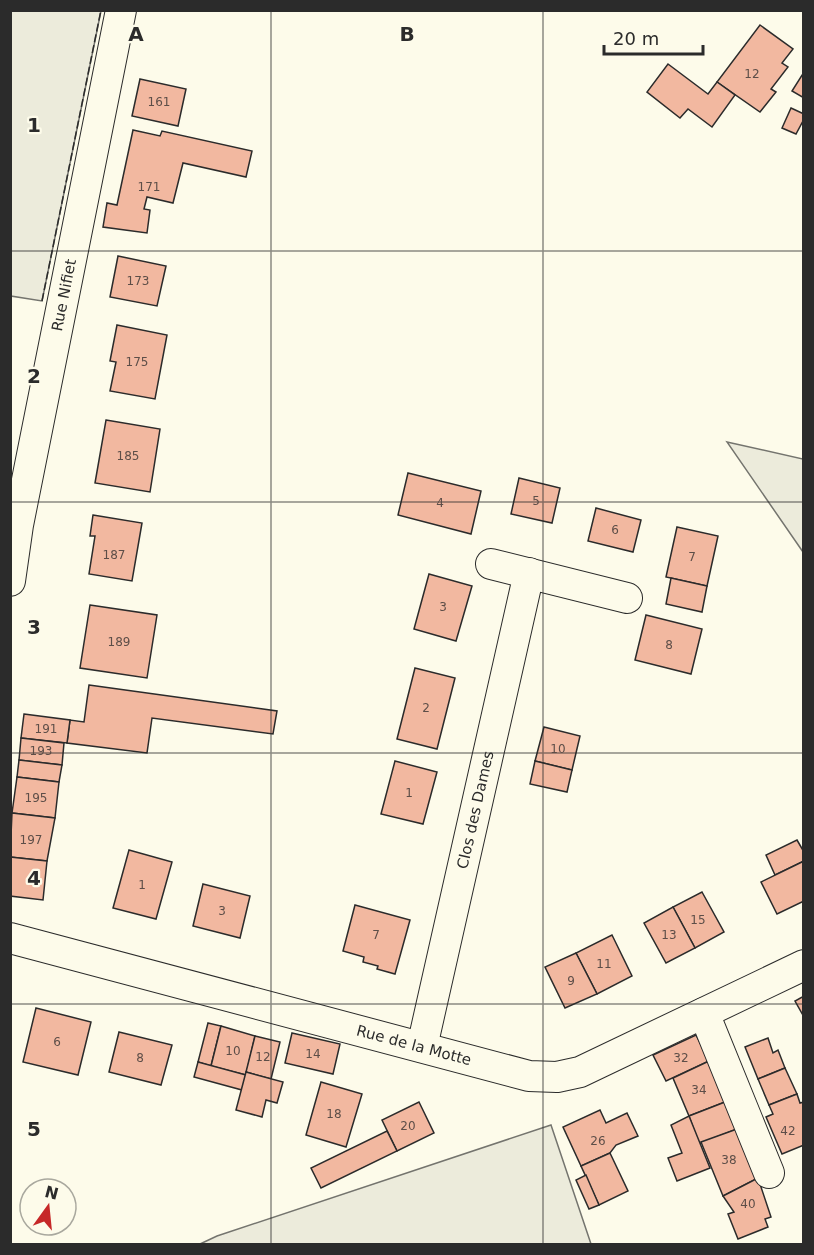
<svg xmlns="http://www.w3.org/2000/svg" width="814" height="1255" viewBox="0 0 814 1255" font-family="'DejaVu Sans',sans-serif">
  <rect width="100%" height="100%" fill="#fdfbea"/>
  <g fill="#ecebdb" stroke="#74746e" stroke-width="1.5">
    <polygon points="10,11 101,11 42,301 11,296"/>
    <polygon points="727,442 803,459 803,552"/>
    <polygon points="551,1125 591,1244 200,1244 217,1236"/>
  </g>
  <g fill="#f2b8a0" stroke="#2b2b2b" stroke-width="1.5">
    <polygon points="760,25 793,49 782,63 788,67 771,89 776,92 760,112 717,82"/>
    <polygon points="668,64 708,94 717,82 735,95 712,127 688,109 680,118 647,92"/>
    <polygon points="804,72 804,98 792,91"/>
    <polygon points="140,79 186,89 178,126 132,116"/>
    <polygon points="791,108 804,114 804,119 796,134 782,128"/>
    <polygon points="133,130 160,136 162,131 252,151 246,177 183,163 173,203 147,197 144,209 150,210 147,233 103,227 107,203 117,205"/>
    <polygon points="118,256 166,266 157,306 110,297"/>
    <polygon points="117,325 167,335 155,399 110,391 116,362 110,361"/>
    <polygon points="106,420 160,429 150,492 95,483"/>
    <polygon points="408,473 481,491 471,534 398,515"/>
    <polygon points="519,478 560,488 552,523 511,514"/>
    <polygon points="596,508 641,520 633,552 588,541"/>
    <polygon points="93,515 142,523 132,581 89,574 95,536 90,536"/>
    <polygon points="677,527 718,536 707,586 666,577"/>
    <polygon points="429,574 472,586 456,641 414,629"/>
    <polygon points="671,578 707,586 702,612 666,604"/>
    <polygon points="90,605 157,615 147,678 80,668"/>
    <polygon points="646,615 702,629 691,674 635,660"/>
    <polygon points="415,668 455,678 437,749 397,739"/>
    <polygon points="89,685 277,711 273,734 152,718 147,753 67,743 70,720 84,722"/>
    <polygon points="24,714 70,720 67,743 21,738"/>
    <polygon points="544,727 580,736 572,770 535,761"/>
    <polygon points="21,738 64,743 62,765 19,760"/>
    <polygon points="19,760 62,765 59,782 17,777"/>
    <polygon points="395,761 437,772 423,824 381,814"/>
    <polygon points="535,761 572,770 567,792 530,784"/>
    <polygon points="17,777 59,782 55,818 12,813"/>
    <polygon points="12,813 55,818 47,861 10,857"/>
    <polygon points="797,840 804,852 804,861 775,875 766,855"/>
    <polygon points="129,850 172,862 156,919 113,908"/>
    <polygon points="10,857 47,861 43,900 10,896"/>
    <polygon points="804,861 804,901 777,914 761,882"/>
    <polygon points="203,884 250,896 240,938 193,926"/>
    <polygon points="702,892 724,932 695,948 673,907"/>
    <polygon points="355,905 410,920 395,974 377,969 378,966 363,962 364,957 343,951"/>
    <polygon points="673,907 695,948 666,963 644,923"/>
    <polygon points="612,935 632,976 597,994 576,953"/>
    <polygon points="576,953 597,994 565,1008 545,967"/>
    <polygon points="804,996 804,1017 795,1001"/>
    <polygon points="36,1008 91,1022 78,1075 23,1062"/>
    <polygon points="208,1023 221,1026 211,1066 198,1062"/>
    <polygon points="221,1026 255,1036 246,1075 211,1066"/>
    <polygon points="119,1032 172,1045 161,1085 109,1072"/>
    <polygon points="292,1033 340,1044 333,1074 285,1063"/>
    <polygon points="696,1035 709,1061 666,1081 653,1055"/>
    <polygon points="255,1036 280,1042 271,1079 246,1072"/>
    <polygon points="768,1038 773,1053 778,1050 785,1068 758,1079 745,1047"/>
    <polygon points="709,1061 725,1102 689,1116 673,1078"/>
    <polygon points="198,1062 246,1075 242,1090 194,1077"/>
    <polygon points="785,1068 797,1094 769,1105 758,1079"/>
    <polygon points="246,1072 283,1082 277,1103 266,1100 262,1117 236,1110"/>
    <polygon points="321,1082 362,1094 346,1147 306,1135"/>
    <polygon points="797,1094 800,1103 804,1102 804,1145 782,1154 766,1117 773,1114 769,1105"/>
    <polygon points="419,1102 434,1133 397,1151 382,1120"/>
    <polygon points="725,1102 737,1129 699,1144 689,1116"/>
    <polygon points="600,1110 606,1123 627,1113 638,1136 616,1145 610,1153 581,1166 563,1127"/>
    <polygon points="689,1116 710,1168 677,1181 668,1158 682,1153 671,1125"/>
    <polygon points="737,1129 758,1178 723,1196 701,1142"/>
    <polygon points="387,1131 397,1151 321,1188 311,1168"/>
    <polygon points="610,1153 628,1191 599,1205 581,1166"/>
    <polygon points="586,1175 599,1205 589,1209 576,1180"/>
    <polygon points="758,1178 771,1217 765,1219 768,1227 738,1239 728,1214 734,1212 723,1196"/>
  </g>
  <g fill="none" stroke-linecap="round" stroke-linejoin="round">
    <defs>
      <g id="minor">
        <polyline points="491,564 627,598"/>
        <path id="s1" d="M10,581L18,525L121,10"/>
        <path id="s2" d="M10,938L529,1076L557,1077L580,1072L804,965"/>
        <polyline points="704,1013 769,1173"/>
        <path id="s3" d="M422,1047L529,573"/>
      </g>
    </defs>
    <use href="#minor" stroke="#2b2b2b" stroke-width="32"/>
    <use href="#minor" stroke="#fdfbea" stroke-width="30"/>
    <polyline stroke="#2b2b2b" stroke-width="1.5" stroke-dasharray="8 3" stroke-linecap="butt" points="42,301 101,10"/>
  </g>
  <path fill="none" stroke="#2b2b2b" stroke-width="1.5" stroke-opacity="0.55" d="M271,10V1244M543,10V1244M10,251H804M10,502H804M10,753H804M10,1004H804"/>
  <g text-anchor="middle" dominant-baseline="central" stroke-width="4.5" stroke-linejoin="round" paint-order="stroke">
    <g font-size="12" fill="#5d4e48">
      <text x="752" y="74">12</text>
      <text x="159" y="102">161</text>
      <text x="149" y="187">171</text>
      <text x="138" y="281">173</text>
      <text x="137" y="362">175</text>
      <text x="128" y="456">185</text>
      <text x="536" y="501">5</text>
      <text x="440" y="503">4</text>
      <text x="615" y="530">6</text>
      <text x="114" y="555">187</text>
      <text x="692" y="557">7</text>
      <text x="443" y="607">3</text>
      <text x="119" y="642">189</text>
      <text x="669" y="645">8</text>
      <text x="426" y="708">2</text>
      <text x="46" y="729">191</text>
      <text x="558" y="749">10</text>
      <text x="41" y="751">193</text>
      <text x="409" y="793">1</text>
      <text x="36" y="798">195</text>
      <text x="31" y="840">197</text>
      <text x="142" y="885">1</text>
      <text x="222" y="911">3</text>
      <text x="698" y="920">15</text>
      <text x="376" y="935">7</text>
      <text x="669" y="935">13</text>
      <text x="604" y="964">11</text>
      <text x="571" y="981">9</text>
      <text x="57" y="1042">6</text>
      <text x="233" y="1051">10</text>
      <text x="313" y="1054">14</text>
      <text x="263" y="1057">12</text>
      <text x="140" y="1058">8</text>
      <text x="681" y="1058">32</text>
      <text x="699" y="1090">34</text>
      <text x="334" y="1114">18</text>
      <text x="408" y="1126">20</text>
      <text x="788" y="1131">42</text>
      <text x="598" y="1141">26</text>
      <text x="729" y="1160">38</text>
      <text x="748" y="1204">40</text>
    </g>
    <g font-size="15" fill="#2b2b2b" stroke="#fdfbea">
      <text stroke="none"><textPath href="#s1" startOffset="291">Rue Nifiet</textPath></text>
      <text stroke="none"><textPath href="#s3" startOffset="243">Clos des Dames</textPath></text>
      <text stroke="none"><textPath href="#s2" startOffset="418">Rue de la Motte</textPath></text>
    </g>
  </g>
  <g font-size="20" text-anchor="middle" font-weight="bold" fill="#2b2b2b" stroke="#fdfbea" stroke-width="4.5" stroke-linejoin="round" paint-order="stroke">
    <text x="136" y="41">A</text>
    <text x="407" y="41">B</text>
    <text x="34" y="132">1</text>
    <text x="34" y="383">2</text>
    <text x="34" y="634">3</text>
    <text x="34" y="885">4</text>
    <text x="34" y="1136">5</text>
  </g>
  <rect width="814" height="1255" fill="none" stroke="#2b2b2b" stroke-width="24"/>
  <g transform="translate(48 1207) rotate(15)"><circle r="28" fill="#fdfbea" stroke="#a9a89e" stroke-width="1.5"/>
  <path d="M0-4.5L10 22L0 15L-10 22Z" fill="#c62828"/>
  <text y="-9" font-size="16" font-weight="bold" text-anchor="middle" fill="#2b2b2b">N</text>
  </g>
  <path d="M604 45v9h99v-9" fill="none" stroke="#2b2b2b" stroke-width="3"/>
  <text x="613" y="45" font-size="18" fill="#2b2b2b" stroke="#fdfbea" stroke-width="4.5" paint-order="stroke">20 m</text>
</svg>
